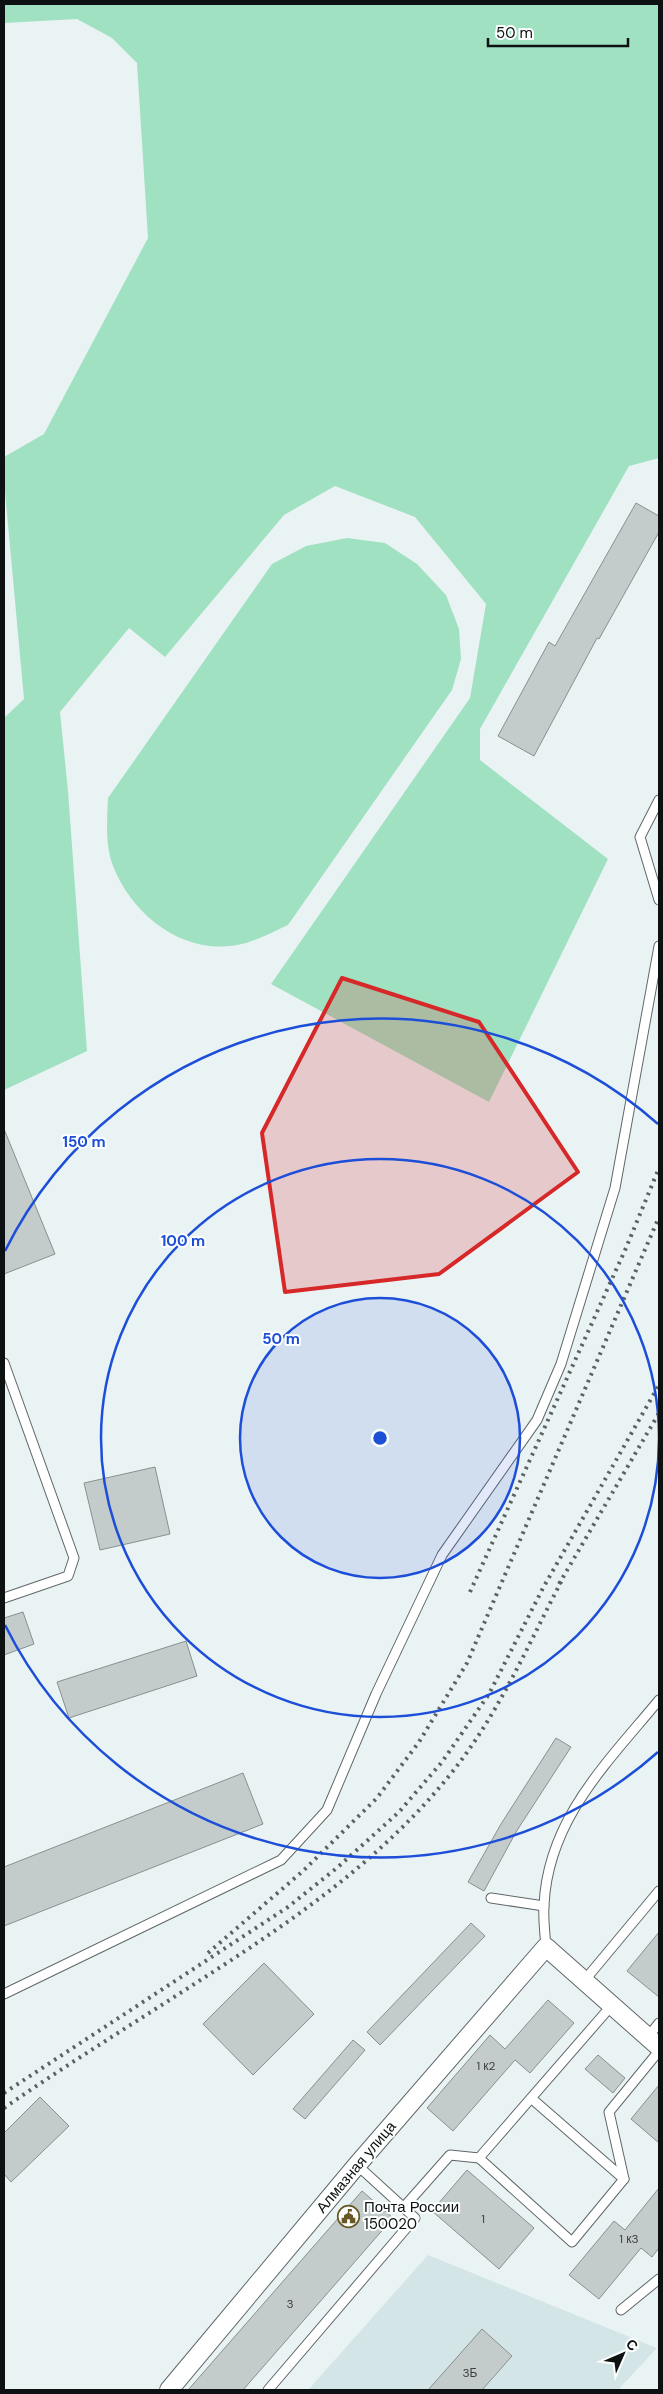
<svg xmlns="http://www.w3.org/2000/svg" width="663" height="2394" viewBox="0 0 663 2394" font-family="'DM Sans',sans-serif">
  <rect width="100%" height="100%" fill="#eaf3f4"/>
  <polygon fill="#d4e5e8" points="428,2255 657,2348 618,2390 308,2390"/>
  <g fill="#a0e1c2">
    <polygon points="4,4 659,4 659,458 629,466 480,729 480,760 608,859 489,1102 271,984 470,698 486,604 415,517 335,486 284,515 165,657 129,628 60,712 68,791 87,1051 4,1090 4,718 24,699 4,481 4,457 44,434 148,238 137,63 112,38 77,19 4,23"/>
    <path d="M347,538L385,543L417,564L446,595L459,629L461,659L452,690L288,925C275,931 260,939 246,943C189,959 134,919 113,866C105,844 107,821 108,798L272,564L306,546Z"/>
  </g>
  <g fill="#c4cccb" stroke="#88908f">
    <polygon points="636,503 659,516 659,532 599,639 597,638 534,756 498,736 549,642 555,646"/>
    <polygon points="4,1129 55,1254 4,1274"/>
    <polygon points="155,1467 170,1534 100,1550 84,1483"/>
    <polygon points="23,1612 34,1644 4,1655 4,1618"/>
    <polygon points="186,1641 197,1676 69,1718 57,1682"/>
    <polygon points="556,1738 571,1747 516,1832 484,1891 468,1882 501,1824"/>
    <polygon points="243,1773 263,1824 4,1926 4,1867"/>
    <polygon points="471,1923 485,1936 380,2045 367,2032"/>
    <polygon points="659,1932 659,1997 627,1971"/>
    <polygon points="264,1963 314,2014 253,2075 203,2024"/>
    <polygon points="548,2000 574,2023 530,2073 515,2060 453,2131 427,2108 490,2035 505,2049"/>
    <polygon points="353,2040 365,2050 305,2119 293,2109"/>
    <polygon points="598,2055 625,2078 613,2093 585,2069"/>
    <polygon points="659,2085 659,2143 631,2119"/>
    <polygon points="40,2097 69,2126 11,2182 4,2174 4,2133"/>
    <polygon points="467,2170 534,2228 499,2269 432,2211"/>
    <polygon points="659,2188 659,2248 652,2257 641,2248 599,2299 569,2275 614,2221 625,2230"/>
    <polygon points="362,2191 393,2218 243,2390 188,2390"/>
    <polygon points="482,2329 512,2356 482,2390 428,2390"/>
  </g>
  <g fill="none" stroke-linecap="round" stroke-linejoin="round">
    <defs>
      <g id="lane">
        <polyline points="659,800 640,837 659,900"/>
        <polyline points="4,1363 74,1558 68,1576 4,1598"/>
        <polyline points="491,1898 544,1906"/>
        <path d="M546,1947C545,1934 543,1919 544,1905C548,1819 608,1762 659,1700"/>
        <polyline points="584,1981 659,1891"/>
        <polyline points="4,1994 281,1860 327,1810 376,1694 442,1555 537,1420 561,1364 615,1188 659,946"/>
        <polyline points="648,2037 659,2023"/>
        <polyline points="531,2098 624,2179 572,2242 479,2158 612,2005"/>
        <polyline points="624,2179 609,2112 659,2051"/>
        <polyline points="404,2207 450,2155 479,2158"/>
        <polyline points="621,2310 659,2279"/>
        <polyline points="268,2390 415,2218 357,2165"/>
      </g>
      <polyline id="street" points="169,2390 357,2165 546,1947 659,2047"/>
    </defs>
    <use href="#lane" stroke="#606769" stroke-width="11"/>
    <use href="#street" stroke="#606769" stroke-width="20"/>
    <use href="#lane" stroke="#fff" stroke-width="9"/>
    <use href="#street" stroke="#fff" stroke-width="18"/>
    <g stroke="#5c6161" stroke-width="4" stroke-dasharray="2.5 5" stroke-linecap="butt">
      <polyline points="559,1584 659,1413"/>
      <polyline points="470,1592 626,1248 659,1168"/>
      <polyline points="208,1953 303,1871 377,1798 419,1742 467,1663 659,1217"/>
      <polyline points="4,2093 288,1907 338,1867 399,1812 442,1762 489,1694 543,1588 659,1385"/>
      <path d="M4,2108C69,2063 136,2022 202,1979C294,1920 384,1858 453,1771C499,1713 528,1645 562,1580"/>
    </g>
  </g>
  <path fill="#d62828" fill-opacity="0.2" stroke="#d62828" stroke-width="4" stroke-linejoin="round" d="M342,978L479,1022L578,1172L439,1274L285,1292L262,1133Z"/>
  <circle cx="380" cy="1438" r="140" fill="#1d4ed8" fill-opacity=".12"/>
  <g fill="none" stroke="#1d4ed8" stroke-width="2.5">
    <circle cx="380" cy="1438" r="140"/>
    <circle cx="380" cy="1438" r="279"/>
    <path d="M658 1752A419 419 0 0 1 5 1625M5 1251A419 419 0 0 1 658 1124"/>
  </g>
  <defs>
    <symbol id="civic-ring" viewBox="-11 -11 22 22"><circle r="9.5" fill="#fdffff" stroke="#675825" stroke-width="1.5"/><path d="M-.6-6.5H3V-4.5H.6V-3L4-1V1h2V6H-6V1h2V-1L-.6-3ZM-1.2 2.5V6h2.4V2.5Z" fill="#675825"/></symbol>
  </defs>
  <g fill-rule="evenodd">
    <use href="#civic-ring" x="336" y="2204" width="25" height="25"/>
  </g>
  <g text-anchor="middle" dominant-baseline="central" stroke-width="4" stroke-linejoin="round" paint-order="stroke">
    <g font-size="12" fill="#3c4040">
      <text x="486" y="2066">1 к2</text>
      <text x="483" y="2219">1</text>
      <text x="629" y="2239">1 к3</text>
      <text x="290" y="2304">3</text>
      <text x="470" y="2373">3Б</text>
    </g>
    <g font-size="15" fill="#0e1111" stroke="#fdffff">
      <text transform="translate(356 2167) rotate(-50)">Алмазная улица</text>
    </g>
    <g font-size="15" fill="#0e1111" stroke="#fdffff" text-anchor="start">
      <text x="364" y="2207">Почта России<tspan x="364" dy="17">150020</tspan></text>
    </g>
  </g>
  <circle cx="380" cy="1438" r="8" fill="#1d4ed8" stroke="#fdffff" stroke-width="2.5"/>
  <g font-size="15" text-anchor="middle" font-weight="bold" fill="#1d4ed8" stroke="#fdffff" stroke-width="4" stroke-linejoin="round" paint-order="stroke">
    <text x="84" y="1147">150 m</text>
    <text x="183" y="1246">100 m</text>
    <text x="281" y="1344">50 m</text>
  </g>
  <rect width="663" height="2394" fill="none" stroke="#0e1111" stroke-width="10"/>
  <g transform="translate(623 2354) rotate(45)" stroke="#fdffff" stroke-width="4" paint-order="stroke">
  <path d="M0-4L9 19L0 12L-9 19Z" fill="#0e1111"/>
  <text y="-8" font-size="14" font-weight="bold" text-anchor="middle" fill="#0e1111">С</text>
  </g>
  <path d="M488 38v8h140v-8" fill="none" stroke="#0e1111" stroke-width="2.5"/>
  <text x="496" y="38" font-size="15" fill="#0e1111" stroke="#fdffff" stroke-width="4" paint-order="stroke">50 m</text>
</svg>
